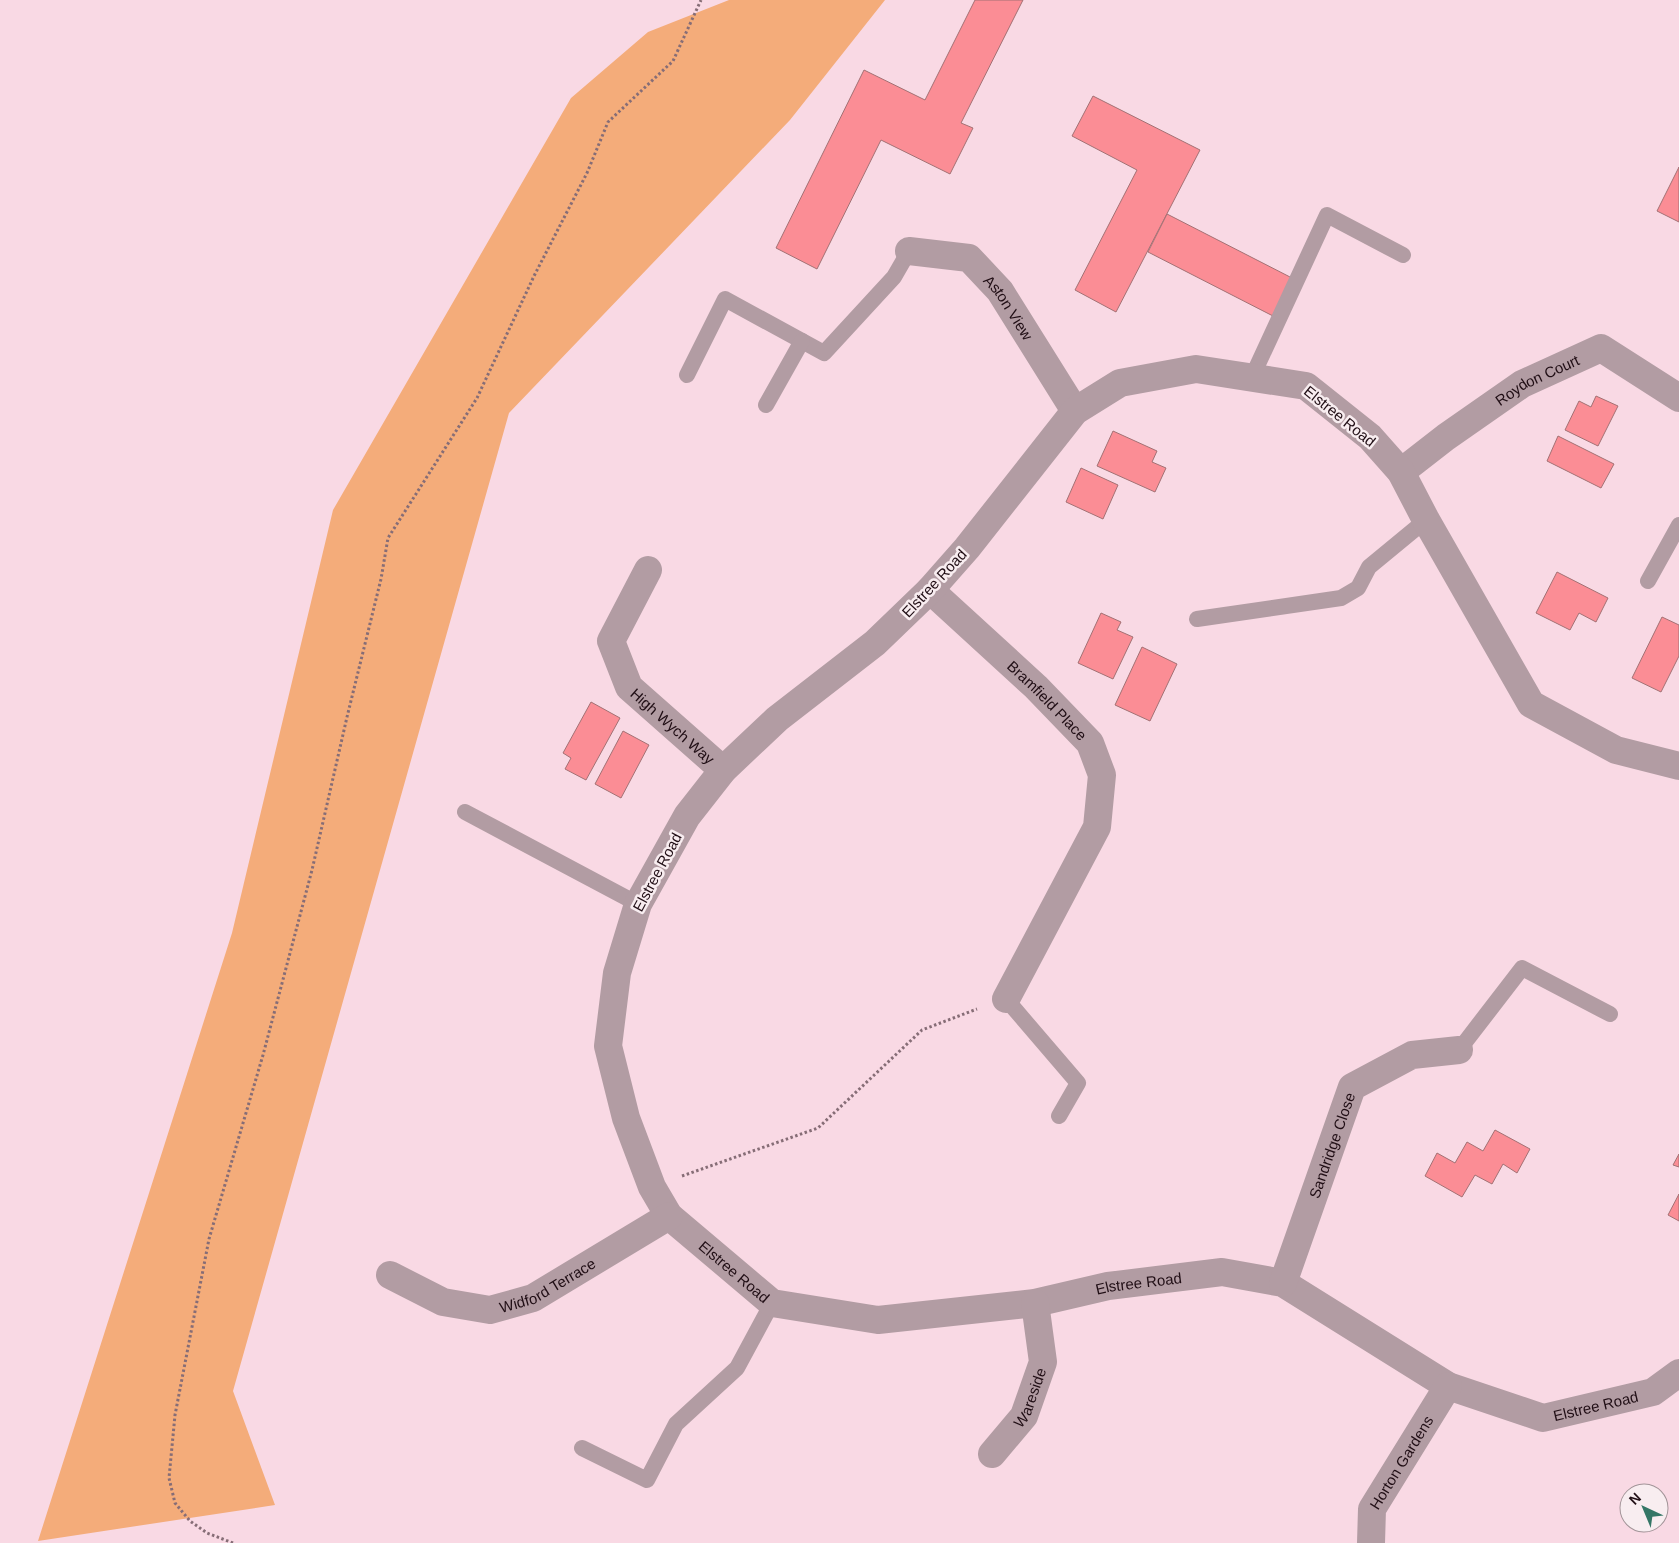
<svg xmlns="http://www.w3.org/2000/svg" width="1679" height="1543" viewBox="0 0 1679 1543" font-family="Arial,sans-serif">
  <rect width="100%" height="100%" fill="#f9d9e4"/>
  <polygon fill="#f4ac7a" points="729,0 885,0 790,120 509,413 233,1391 275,1505 38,1541 232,933 333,510 571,98 648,32"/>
  <g fill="#fb8d95" stroke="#a37174">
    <polygon points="975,0 1023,0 961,123 973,128 950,174 881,140 817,269 776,248 864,70 925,100"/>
    <polygon points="1093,96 1200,150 1116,312 1075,290 1137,170 1072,136"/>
    <polygon points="1679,167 1679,222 1657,211"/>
    <polygon points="1167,214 1292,278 1273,316 1148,252"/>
    <polygon points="1596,396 1618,406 1598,446 1565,430 1579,401 1591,407"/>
    <polygon points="1113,431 1157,451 1152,462 1166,468 1155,492 1097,466"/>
    <polygon points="1558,436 1614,464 1601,488 1547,461"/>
    <polygon points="1081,468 1118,485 1103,519 1066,502"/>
    <polygon points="1557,572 1608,598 1596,622 1579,613 1570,630 1536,613"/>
    <polygon points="1101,613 1121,622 1117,630 1133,637 1113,679 1078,663"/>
    <polygon points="1662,617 1679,625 1679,656 1661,692 1632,678"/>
    <polygon points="1142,647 1177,664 1150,721 1115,705"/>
    <polygon points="591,702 620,718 586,780 565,769 571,758 563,753"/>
    <polygon points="623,731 649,745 621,798 595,784"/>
    <polygon points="1495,1130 1530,1149 1517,1173 1503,1164 1492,1184 1475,1175 1462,1197 1425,1176 1437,1153 1455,1163 1467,1142 1483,1151"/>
    <polygon points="1679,1154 1679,1167 1673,1165"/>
    <polygon points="1679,1194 1679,1221 1668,1215"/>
  </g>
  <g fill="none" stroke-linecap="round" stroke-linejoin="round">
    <g stroke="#866d76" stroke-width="3" stroke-dasharray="2.5 2.5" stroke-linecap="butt">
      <polyline points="682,1176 818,1128 922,1030 977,1009"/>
      <polyline points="233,1543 207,1533 190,1521 175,1503 169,1478 175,1415 209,1239 263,1055 312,870 347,717 381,579 388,538 477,398 534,276 587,173 608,122 673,61 701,0"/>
    </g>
    <g stroke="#b29ca3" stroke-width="16">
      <polyline points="687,375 725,299 824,353 894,277 909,251"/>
      <polyline points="1252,377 1327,215 1403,255"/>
      <polyline points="766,405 802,341"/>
      <polyline points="1648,581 1679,525"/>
      <polyline points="1197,619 1341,598 1358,588 1369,567 1426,520"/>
      <polyline points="465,812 638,904"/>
      <polyline points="1006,999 1078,1083 1059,1116"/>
      <polyline points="1459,1050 1522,968 1610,1014"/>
      <polyline points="582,1448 647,1480 676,1424 737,1368 772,1303"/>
    </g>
    <g stroke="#b29ca3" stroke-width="28">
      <path id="s1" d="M909,251L969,258L1000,291L1075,411"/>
      <path id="s2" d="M1401,472L1446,437L1522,384L1601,348L1679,398"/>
      <path id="s3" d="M648,570L611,641L629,687L723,770"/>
      <path id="s4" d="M930,590L1036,687L1090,743L1102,775L1097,827L1006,999"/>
      <path id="s5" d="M1679,766L1616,750L1531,704L1426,520L1401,472L1370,437L1306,386L1196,369L1120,383L1075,411L967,548L930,590L875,643L777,719L723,770L687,816L638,904L617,973L608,1046L626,1118L652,1187L669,1216L772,1303L878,1320L1035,1303L1108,1286L1222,1272L1283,1283L1448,1386L1543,1418L1653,1392L1679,1373"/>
      <path id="s6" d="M390,1275L443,1302L490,1310L533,1298L669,1216"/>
      <path id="s7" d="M1283,1283L1352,1087L1412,1055L1459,1050"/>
      <path id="s8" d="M992,1454L1024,1416L1043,1362L1035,1303"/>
      <path id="s9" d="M1371,1543L1372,1509L1448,1386"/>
    </g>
  </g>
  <g text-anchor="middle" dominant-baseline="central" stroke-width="5" stroke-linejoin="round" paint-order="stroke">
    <g font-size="15" fill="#200e15" stroke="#f8edf0">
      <text stroke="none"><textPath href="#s1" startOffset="124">Aston View</textPath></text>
      <text stroke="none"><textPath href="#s2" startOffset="165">Roydon Court</textPath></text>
      <text transform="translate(1340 416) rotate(39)">Elstree Road</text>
      <text transform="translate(934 583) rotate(-47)">Elstree Road</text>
      <text stroke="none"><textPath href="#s4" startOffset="161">Bramfield Place</textPath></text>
      <text stroke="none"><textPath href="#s3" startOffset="188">High Wych Way</textPath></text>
      <text transform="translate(657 872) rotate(-62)">Elstree Road</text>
      <text stroke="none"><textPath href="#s7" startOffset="146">Sandridge Close</textPath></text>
      <text stroke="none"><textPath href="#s5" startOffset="1875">Elstree Road</textPath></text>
      <text stroke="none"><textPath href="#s6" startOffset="170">Widford Terrace</textPath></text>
      <text stroke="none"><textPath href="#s5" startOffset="2295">Elstree Road</textPath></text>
      <text stroke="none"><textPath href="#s8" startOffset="69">Wareside</textPath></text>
      <text stroke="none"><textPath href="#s5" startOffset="2790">Elstree Road</textPath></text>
      <text stroke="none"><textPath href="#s9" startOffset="89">Horton Gardens</textPath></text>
    </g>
  </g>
  <g transform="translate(1644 1508) rotate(316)"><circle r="24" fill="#f8edf0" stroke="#a29498"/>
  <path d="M0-4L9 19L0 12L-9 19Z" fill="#347666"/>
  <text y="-8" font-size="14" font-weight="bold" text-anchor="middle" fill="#200e15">N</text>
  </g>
</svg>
